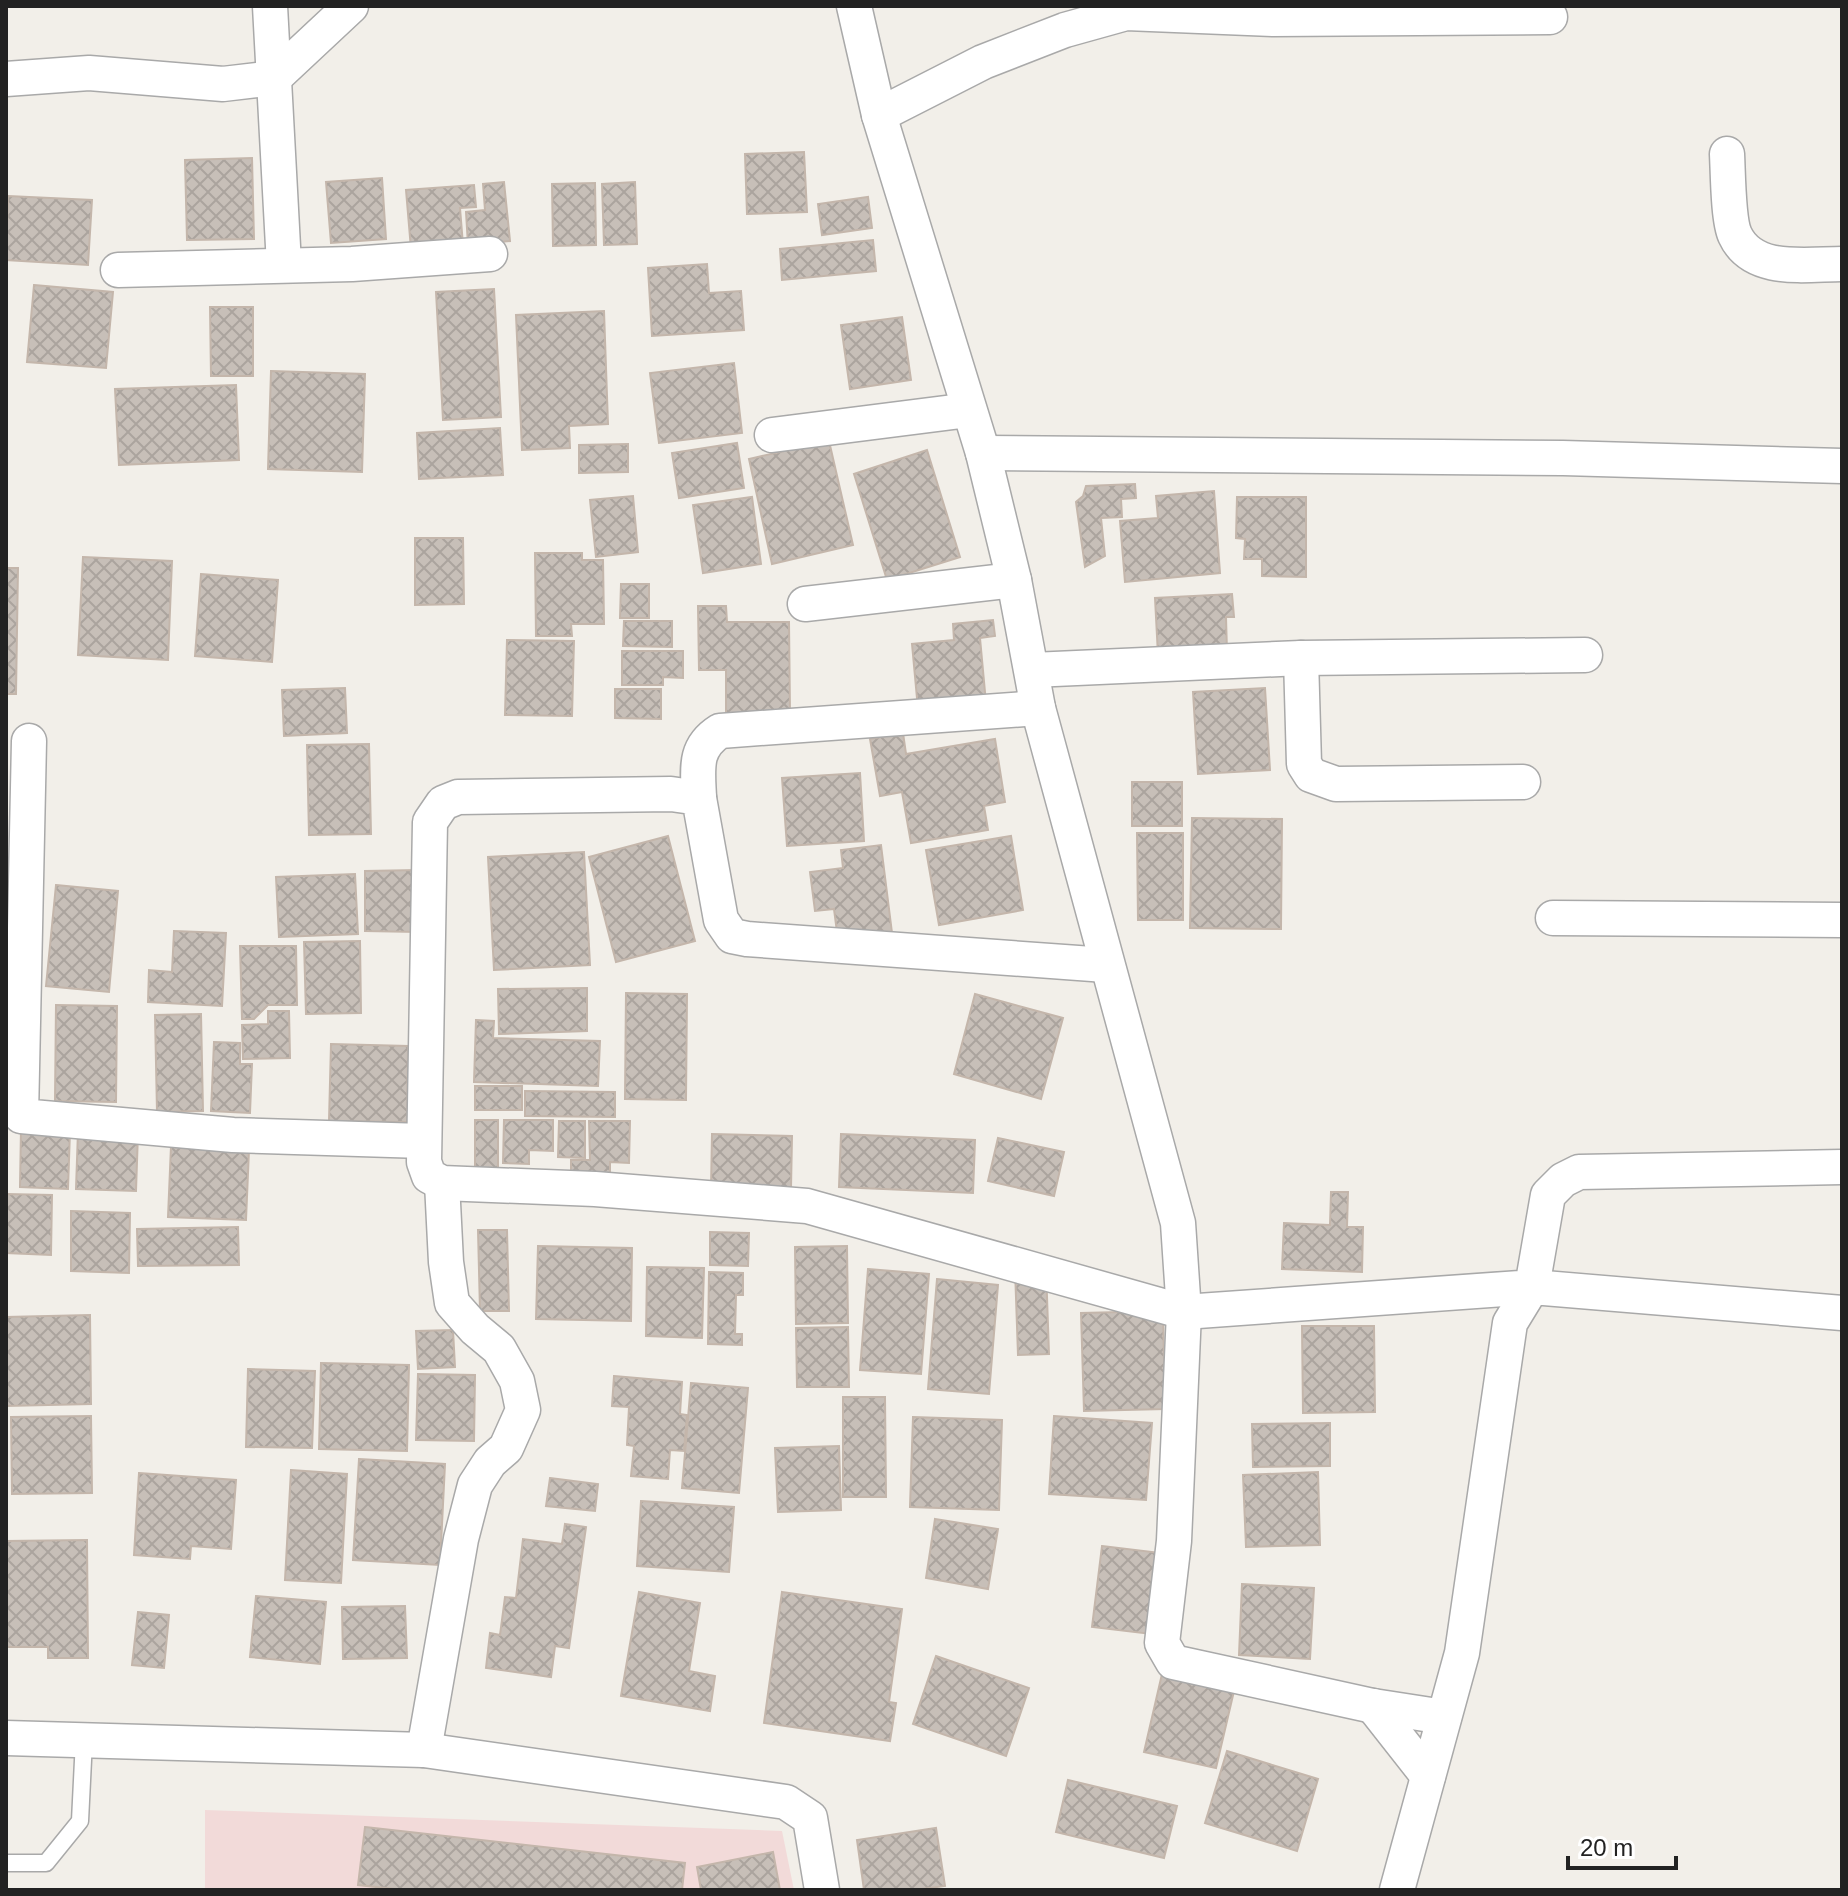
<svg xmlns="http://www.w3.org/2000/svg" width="1848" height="1896" viewBox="0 0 1848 1896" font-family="Helvetica,sans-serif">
  <defs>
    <pattern id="building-cross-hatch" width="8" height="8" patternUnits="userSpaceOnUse" patternTransform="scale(2)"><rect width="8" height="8" fill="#c7bfb8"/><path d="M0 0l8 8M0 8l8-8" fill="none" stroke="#aba49e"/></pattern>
  </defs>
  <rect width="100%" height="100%" fill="#f2efe9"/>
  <polygon fill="#f2dad9" points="205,1810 782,1831 794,1890 205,1890"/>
  <g fill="url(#building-cross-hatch)" stroke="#c4b6ab" stroke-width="2">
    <polygon points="804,152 807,212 747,214 745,154"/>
    <polygon points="252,158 254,239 187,240 185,160"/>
    <polygon points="382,178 386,239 331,243 326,182"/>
    <polygon points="504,182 510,241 468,245 466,212 485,210 483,184"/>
    <polygon points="635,182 637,244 604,245 602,184"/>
    <polygon points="595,183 596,245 553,246 552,184"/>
    <polygon points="474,185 476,207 460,208 463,245 411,249 406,190"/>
    <polygon points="8,196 92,200 88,265 6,260"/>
    <polygon points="868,197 872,228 822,235 818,204"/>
    <polygon points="873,240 876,271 782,280 780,249"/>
    <polygon points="707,264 709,293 741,291 744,330 652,336 648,268"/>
    <polygon points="34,285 113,292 106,368 27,362"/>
    <polygon points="494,289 501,417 443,420 436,292"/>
    <polygon points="210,307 253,307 253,376 211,376"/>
    <polygon points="604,311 608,424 569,426 570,448 522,450 516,315"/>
    <polygon points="902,317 911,380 850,389 841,325"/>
    <polygon points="734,363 742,433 659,443 650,373"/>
    <polygon points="271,371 365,374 362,472 268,469"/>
    <polygon points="236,385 239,460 119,465 115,389"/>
    <polygon points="500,428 503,475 419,479 417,433"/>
    <polygon points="829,441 853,545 772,564 749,459"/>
    <polygon points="737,443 744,488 679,498 672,453"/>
    <polygon points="628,444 628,472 579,473 579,445"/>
    <polygon points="927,450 960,557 887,580 854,474"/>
    <polygon points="1135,484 1136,498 1121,499 1122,517 1101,518 1105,556 1085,567 1076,502 1083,496 1086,486"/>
    <polygon points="1214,491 1220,573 1125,582 1120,521 1158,518 1156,496"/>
    <polygon points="633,496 638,552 596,557 590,500"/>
    <polygon points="752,497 761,564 703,573 693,505"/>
    <polygon points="1237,497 1306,497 1306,577 1262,576 1262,559 1244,559 1245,539 1236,538"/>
    <polygon points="415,538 463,538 464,604 415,605"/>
    <polygon points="535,553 582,553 582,560 603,560 604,624 571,624 572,636 536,636"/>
    <polygon points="83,557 172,561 168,660 78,655"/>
    <polygon points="6,568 18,568 16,694 6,694"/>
    <polygon points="201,574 278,580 272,662 195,656"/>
    <polygon points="621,584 649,584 649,618 620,618"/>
    <polygon points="1232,594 1234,617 1226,617 1227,652 1158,655 1155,598"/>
    <polygon points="698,606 726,606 727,622 789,622 790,714 726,714 726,670 699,670"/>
    <polygon points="993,620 995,636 980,638 986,703 918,709 912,644 954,640 953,624"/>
    <polygon points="624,621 672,621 672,647 623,646"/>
    <polygon points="507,640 574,641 572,716 505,715"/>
    <polygon points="622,651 683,651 683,678 663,677 663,685 622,685"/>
    <polygon points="345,688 347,733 284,736 282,690"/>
    <polygon points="1265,688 1270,770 1198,774 1193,692"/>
    <polygon points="615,689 661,689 661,719 615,718"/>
    <polygon points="903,733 906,754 995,739 1005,802 984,806 988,830 911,843 902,792 880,796 870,739"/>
    <polygon points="369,744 371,834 309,835 307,745"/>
    <polygon points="860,773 864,841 787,846 782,778"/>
    <rect x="1132" y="782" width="50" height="44"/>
    <polygon points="1192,818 1282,819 1281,929 1190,928"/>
    <polygon points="1137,833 1183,833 1183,920 1138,920"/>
    <polygon points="668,836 695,941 616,962 589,857"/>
    <polygon points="1011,836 1023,910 939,925 926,850"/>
    <polygon points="881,845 892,933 838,940 834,909 815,911 810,872 843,868 841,850"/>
    <polygon points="584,852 590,965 494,970 488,857"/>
    <polygon points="418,870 418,932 365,931 365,871"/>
    <polygon points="355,874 358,934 279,937 276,877"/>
    <polygon points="56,885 118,891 109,992 46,986"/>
    <polygon points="174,931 226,933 222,1006 148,1002 149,970 172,972"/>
    <polygon points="360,941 361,1013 306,1014 304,942"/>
    <polygon points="240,946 296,946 297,1005 268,1005 254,1019 242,1019"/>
    <polygon points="587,988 587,1031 499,1034 498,989"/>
    <polygon points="626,993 687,994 686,1100 625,1099"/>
    <polygon points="975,994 1063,1018 1041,1099 954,1074"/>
    <polygon points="56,1005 117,1006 116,1102 55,1101"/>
    <polygon points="268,1011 289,1011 290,1058 243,1059 242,1025 268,1024"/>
    <polygon points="201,1014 203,1111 157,1112 155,1015"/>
    <polygon points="476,1020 494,1021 493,1038 600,1041 598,1086 474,1082"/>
    <polygon points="214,1042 240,1043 240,1064 252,1064 250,1113 211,1111"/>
    <polygon points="331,1044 408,1046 407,1122 329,1121"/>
    <rect x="475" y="1086" width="47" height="24"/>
    <polygon points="525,1091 615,1092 615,1117 525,1116"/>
    <rect x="475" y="1120" width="23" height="50"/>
    <polygon points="504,1120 553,1120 553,1151 529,1150 529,1164 503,1163"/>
    <polygon points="559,1121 585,1121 585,1158 558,1157"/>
    <polygon points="589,1121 630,1121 629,1163 610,1162 610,1173 571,1173 571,1160 590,1160"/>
    <polygon points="21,1129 70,1131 68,1189 20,1187"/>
    <polygon points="78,1131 138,1133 136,1191 76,1189"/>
    <polygon points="712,1134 792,1136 791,1189 711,1188"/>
    <polygon points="841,1134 975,1140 973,1193 839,1187"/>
    <polygon points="998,1138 1064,1152 1054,1196 988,1181"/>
    <polygon points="171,1146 249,1150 246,1220 168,1217"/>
    <polygon points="1331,1192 1348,1192 1347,1227 1363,1227 1362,1272 1282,1269 1284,1223 1330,1225"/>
    <polygon points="6,1194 52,1195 51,1255 6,1253"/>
    <polygon points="71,1211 130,1213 129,1273 71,1271"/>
    <polygon points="238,1227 239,1265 138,1266 137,1229"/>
    <polygon points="478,1230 507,1230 509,1311 480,1311"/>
    <polygon points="710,1232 749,1233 748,1266 710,1265"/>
    <polygon points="538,1246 632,1248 631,1321 536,1319"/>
    <polygon points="847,1246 848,1323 796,1324 795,1247"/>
    <polygon points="647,1267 704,1268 702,1338 646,1336"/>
    <polygon points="1046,1268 1049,1354 1018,1355 1015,1269"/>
    <polygon points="868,1269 929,1274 921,1374 860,1370"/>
    <polygon points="709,1272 743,1273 743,1295 736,1295 735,1334 742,1334 742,1345 708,1344"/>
    <polygon points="937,1279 998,1285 989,1394 928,1389"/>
    <polygon points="1163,1311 1165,1409 1084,1411 1081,1313"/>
    <polygon points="90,1315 91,1404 6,1406 6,1317"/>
    <polygon points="1302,1326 1374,1326 1375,1412 1303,1413"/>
    <polygon points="848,1327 849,1387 797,1387 796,1328"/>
    <polygon points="453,1330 455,1367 418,1369 416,1331"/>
    <polygon points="321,1363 409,1365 407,1451 319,1449"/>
    <polygon points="248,1369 315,1371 312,1448 246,1447"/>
    <polygon points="418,1374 475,1375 474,1441 416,1440"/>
    <polygon points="614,1376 682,1382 680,1414 687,1415 684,1451 670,1450 668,1479 631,1476 634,1446 627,1445 629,1407 612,1406"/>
    <polygon points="691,1383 748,1388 739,1493 682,1488"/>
    <polygon points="843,1397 885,1397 886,1497 843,1497"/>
    <polygon points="91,1416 92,1493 12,1494 11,1417"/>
    <polygon points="1054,1416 1152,1423 1146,1500 1049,1494"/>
    <polygon points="913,1417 1002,1420 999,1510 910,1507"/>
    <polygon points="1330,1423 1330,1466 1253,1467 1252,1424"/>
    <polygon points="839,1446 841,1510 778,1512 775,1448"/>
    <polygon points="359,1459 445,1464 440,1565 353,1560"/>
    <polygon points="291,1470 347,1474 341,1583 285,1580"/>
    <polygon points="1318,1472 1320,1545 1246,1547 1243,1475"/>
    <polygon points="139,1473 236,1480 231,1549 191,1546 190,1559 134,1555"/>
    <polygon points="550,1478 598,1484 595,1511 546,1506"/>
    <polygon points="641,1501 734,1507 729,1572 637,1566"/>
    <polygon points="935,1519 998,1529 988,1589 926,1578"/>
    <polygon points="565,1524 586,1527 569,1648 555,1646 551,1677 486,1668 490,1633 500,1635 505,1597 516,1598 523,1539 562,1544"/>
    <polygon points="87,1540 88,1658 48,1658 48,1647 6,1647 6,1541"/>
    <polygon points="1102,1546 1161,1553 1151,1634 1092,1627"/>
    <polygon points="1242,1584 1314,1588 1310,1659 1239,1655"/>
    <polygon points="639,1592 700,1603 689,1671 715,1676 710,1711 621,1696"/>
    <polygon points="782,1592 902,1609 889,1702 896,1703 890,1741 764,1723"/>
    <polygon points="256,1596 326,1602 320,1664 250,1657"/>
    <polygon points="405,1606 407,1658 343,1659 342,1607"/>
    <polygon points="138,1612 169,1615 164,1668 132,1665"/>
    <polygon points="936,1656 1029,1688 1006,1756 913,1724"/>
    <polygon points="1162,1674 1234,1691 1216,1768 1144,1752"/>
    <polygon points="1227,1751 1318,1779 1297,1851 1205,1823"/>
    <polygon points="1068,1780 1177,1806 1164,1858 1056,1832"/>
    <polygon points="365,1827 685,1863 682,1890 404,1890 358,1885"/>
    <polygon points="936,1828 945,1886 915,1890 864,1890 857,1840"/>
    <polygon points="773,1852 780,1890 701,1890 697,1867"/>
  </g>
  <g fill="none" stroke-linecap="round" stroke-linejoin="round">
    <defs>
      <polyline id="service" points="6,1863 46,1863 80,1821 84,1740"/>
      <g id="minor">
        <polyline points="270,6 284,265"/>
        <polyline points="854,6 879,115 983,453 1014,580 1038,708 1178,1223 1184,1312 1174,1541 1162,1643 1173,1662 1373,1706 1444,1717"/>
        <polyline points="6,79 89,73 223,84 274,78 351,6"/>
        <polyline points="879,115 983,62 1065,30 1126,13 1273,19 1550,17"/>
        <path d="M1727,154C1728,172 1728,220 1735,235C1753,274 1807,264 1842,264"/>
        <polyline points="118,270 352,264 490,254"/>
        <polyline points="772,435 969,410"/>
        <polyline points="983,453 1563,458 1842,466"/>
        <polyline points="805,604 1014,580"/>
        <polyline points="1301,658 1304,764 1311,775 1336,784 1523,782"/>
        <polyline points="1032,670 1301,658 1585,655"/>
        <polyline points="29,741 21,1116 233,1135 423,1141"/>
        <path d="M699,798C698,770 693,748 720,731L1038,708"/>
        <polyline points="1553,918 1842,920"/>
        <polyline points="1106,965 747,939 732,936 721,920 699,798 671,794 458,797 443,803 430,822 424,1162 429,1176 442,1183 595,1189 807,1206 1184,1312 1532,1287 1548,1195 1563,1180 1579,1172 1842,1167"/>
        <polyline points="1373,1706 1428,1776"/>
        <polyline points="6,1738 424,1750 786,1802 810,1818 822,1890"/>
        <polyline points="424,1750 461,1539 475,1485 490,1462 506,1448 523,1410 517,1381 499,1349 475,1329 452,1303 446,1262 442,1183"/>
        <polyline points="1397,1890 1462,1653 1510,1323 1532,1287 1842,1313"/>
      </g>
    </defs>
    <use href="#service" stroke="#a9a9a9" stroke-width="19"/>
    <use href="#minor" stroke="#a9a9a9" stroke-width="37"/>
    <use href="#service" stroke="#fff" stroke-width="16"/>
    <use href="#minor" stroke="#fff" stroke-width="34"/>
  </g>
  <rect width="1848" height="1896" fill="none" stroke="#222222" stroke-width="16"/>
  <path d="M1568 1856v12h108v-12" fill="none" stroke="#222222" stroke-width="4"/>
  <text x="1580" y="1856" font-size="24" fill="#222222" stroke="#ffffff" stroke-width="6" paint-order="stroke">20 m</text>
</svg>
